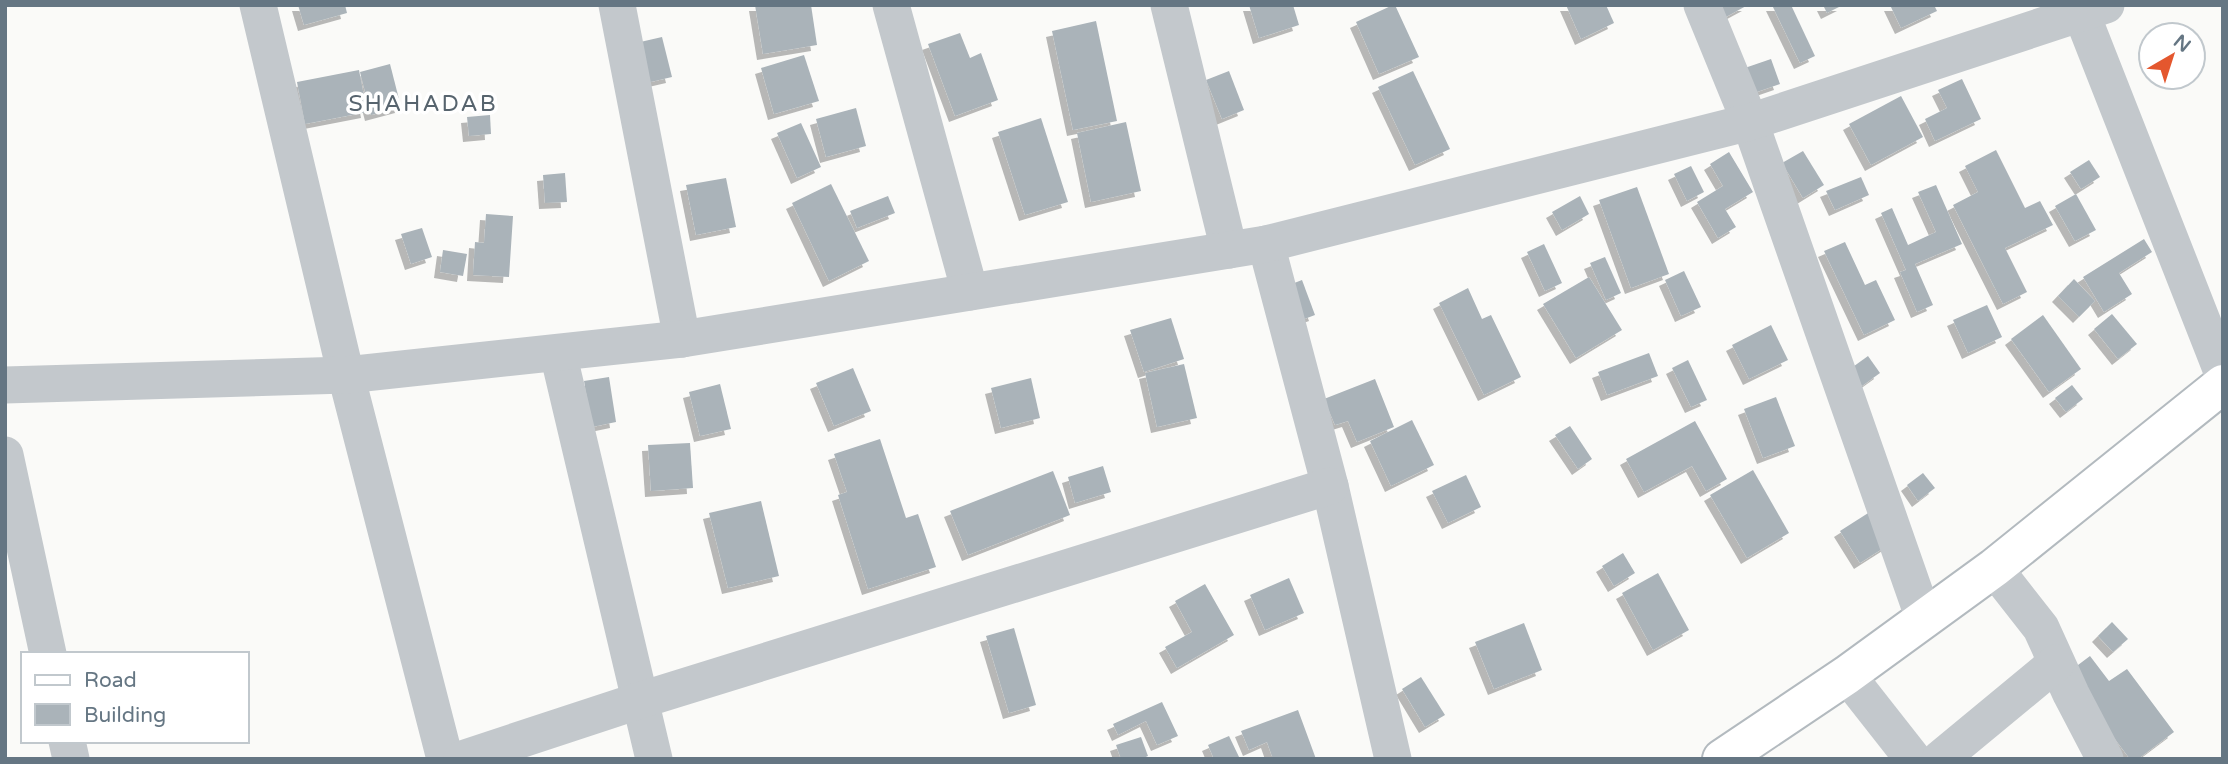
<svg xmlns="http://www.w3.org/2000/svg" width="2228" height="764" viewBox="0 0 2228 764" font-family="'Varela Round',sans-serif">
  <defs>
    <filter id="shadow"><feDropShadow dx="-6" dy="6" stdDeviation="0" flood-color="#0004"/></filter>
  </defs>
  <rect width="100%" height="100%" fill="#fafaf8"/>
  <g fill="#aab3b9" filter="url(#shadow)">
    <polygon points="298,5 345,5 347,13 304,25"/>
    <polygon points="755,5 811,5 817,45 763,54"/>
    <polygon points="1249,5 1293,5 1299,25 1259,38"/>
    <polygon points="1393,5 1395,5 1419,57 1379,74 1356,22"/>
    <polygon points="1566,5 1606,5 1614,23 1581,39"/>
    <polygon points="1715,5 1748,5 1722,19"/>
    <polygon points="1772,5 1791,5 1815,56 1800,63"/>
    <polygon points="1823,5 1843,5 1827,13"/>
    <polygon points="1890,5 1934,5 1937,11 1901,28"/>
    <polygon points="1096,21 1117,121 1073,130 1052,31"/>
    <polygon points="960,33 970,58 981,53 998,100 955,116 928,44"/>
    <polygon points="662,37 672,77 646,83 636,43"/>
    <polygon points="804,55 819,101 774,114 761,68"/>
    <polygon points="1771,59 1780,84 1745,96 1736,71"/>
    <polygon points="390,64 401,107 371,115 360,72"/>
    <polygon points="359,70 367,112 305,124 297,82"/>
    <polygon points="1229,71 1244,110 1222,119 1206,80"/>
    <polygon points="1413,71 1450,149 1415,165 1378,87"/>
    <polygon points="1962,79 1981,119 1935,141 1925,119 1947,108 1938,90"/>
    <polygon points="1901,96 1923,137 1871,165 1849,124"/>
    <polygon points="856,108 866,146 826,157 816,119"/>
    <polygon points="490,115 491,134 469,136 467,117"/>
    <polygon points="1041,118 1068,202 1025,215 998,132"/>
    <polygon points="1126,122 1141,191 1091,202 1077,133"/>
    <polygon points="801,123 821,167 797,178 777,133"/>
    <polygon points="1996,150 2025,208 2040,201 2053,225 2005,248 2027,292 2003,304 1953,205 1978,192 1965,166"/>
    <polygon points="1803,151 1824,185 1803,198 1782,163"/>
    <polygon points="1729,152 1753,192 1725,209 1736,227 1718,238 1697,202 1723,186 1710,164"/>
    <polygon points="2089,160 2100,177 2081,189 2070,172"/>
    <polygon points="1691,166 1704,192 1687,201 1674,174"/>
    <polygon points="565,173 567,202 545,203 543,175"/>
    <polygon points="1861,177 1869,195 1835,210 1826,191"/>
    <polygon points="726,178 736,227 696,235 686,185"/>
    <polygon points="831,184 869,261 829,281 792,203"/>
    <polygon points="1936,185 1962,244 1915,264 1933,305 1917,312 1900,272 1906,270 1881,213 1892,208 1908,245 1936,232 1918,192"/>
    <polygon points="1637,187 1669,274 1631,288 1599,200"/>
    <polygon points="2076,194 2096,230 2075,241 2055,206"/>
    <polygon points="888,196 895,213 857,228 850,211"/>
    <polygon points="1580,196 1589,214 1562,230 1552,212"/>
    <polygon points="486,214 513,216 509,277 473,275 475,242 484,243"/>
    <polygon points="422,228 432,257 411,264 401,234"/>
    <polygon points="2144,239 2152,252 2119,273 2132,294 2104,312 2083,277"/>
    <polygon points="1845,242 1865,285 1876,280 1895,320 1864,335 1824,251"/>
    <polygon points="1544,244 1562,283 1545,291 1527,252"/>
    <polygon points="443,250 467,254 463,276 440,272"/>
    <polygon points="1605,257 1621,293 1606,300 1590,263"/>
    <polygon points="1684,271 1701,307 1681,316 1665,280"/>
    <polygon points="1589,277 1622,330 1576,358 1543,304"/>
    <polygon points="2074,279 2095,301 2079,317 2058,296"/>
    <polygon points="1302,280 1315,315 1291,324 1279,289"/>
    <polygon points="1468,288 1482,319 1491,315 1521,377 1484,395 1439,303"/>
    <polygon points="1987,305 2002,337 1968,353 1953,320"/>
    <polygon points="2112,314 2137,344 2118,359 2094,329"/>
    <polygon points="2043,315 2081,369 2049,392 2011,339"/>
    <polygon points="1171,318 1184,359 1144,372 1130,330"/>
    <polygon points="1771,325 1788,360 1749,379 1732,345"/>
    <polygon points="1649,353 1658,376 1607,395 1598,372"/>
    <polygon points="1868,356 1880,373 1862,386 1850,369"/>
    <polygon points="1688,360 1707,400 1691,407 1672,368"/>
    <polygon points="1184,364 1197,418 1157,427 1145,373"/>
    <polygon points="853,368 871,411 834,426 816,383"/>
    <polygon points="609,377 616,422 592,427 584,381"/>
    <polygon points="1031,378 1040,418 1001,428 991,388"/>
    <polygon points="1375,379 1394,427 1357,442 1348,421 1335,425 1324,399"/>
    <polygon points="720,384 731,429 700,436 689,392"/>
    <polygon points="2072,385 2083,399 2066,412 2055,398"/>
    <polygon points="1776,397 1795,446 1763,458 1744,409"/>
    <polygon points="1412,420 1434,465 1391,486 1370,441"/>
    <polygon points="1695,421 1727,479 1706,491 1692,466 1644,492 1626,459"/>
    <polygon points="1570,426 1592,459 1578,469 1555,435"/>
    <polygon points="880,439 906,518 918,514 936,567 868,589 838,495 847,492 834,454"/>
    <polygon points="690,443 693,488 651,491 648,445"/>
    <polygon points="1103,466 1111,492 1075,503 1068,477"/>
    <polygon points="1753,470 1789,533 1747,558 1710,495"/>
    <polygon points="1053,471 1070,515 968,555 950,511"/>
    <polygon points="1923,473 1935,488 1918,501 1907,485"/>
    <polygon points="1466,475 1481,507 1448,523 1432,491"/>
    <polygon points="761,501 779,576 728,588 709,513"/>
    <polygon points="1876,508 1896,540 1860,563 1840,531"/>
    <polygon points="1623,553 1635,573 1614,586 1602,566"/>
    <polygon points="1658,573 1689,630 1653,650 1622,593"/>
    <polygon points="1289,578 1304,613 1265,630 1250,595"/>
    <polygon points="1205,584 1234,635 1177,668 1165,647 1192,632 1175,601"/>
    <polygon points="2112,622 2128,639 2113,652 2098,636"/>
    <polygon points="1524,623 1542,670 1494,689 1475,642"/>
    <polygon points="1014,628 1036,705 1009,713 986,636"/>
    <polygon points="2090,656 2109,681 2127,669 2174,732 2138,759 2130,759 2066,674"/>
    <polygon points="1421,677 1445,715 1425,727 1402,689"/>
    <polygon points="1162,702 1178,736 1157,745 1146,721 1118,735 1113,724"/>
    <polygon points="1298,710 1316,759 1273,759 1267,742 1249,750 1241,731"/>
    <polygon points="1229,736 1240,759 1214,759 1208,745"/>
    <polygon points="1141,737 1148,756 1141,759 1121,759 1116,745"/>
  </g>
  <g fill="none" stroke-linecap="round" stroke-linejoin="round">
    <defs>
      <polyline id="secondary" points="1722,759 1847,675 1994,568 2223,384"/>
    </defs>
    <use href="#secondary" stroke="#b3babf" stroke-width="42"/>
    <g stroke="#c3c8cc" stroke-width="37">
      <polyline points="258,5 346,375 445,759"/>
      <polyline points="617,5 682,339"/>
      <polyline points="891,5 970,292"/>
      <polyline points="1169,5 1229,250"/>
      <polyline points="1702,5 1750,122 1924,619"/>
      <polyline points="2078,5 2223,374"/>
      <polyline points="1266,244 1330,486 1393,759"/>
      <polyline points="558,353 654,759"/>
      <polyline points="5,385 346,375 682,339 1266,244 1750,122 2106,5"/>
      <polyline points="5,455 48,654"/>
      <polyline points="1994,568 2041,628 2071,694 2105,759"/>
      <polyline points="1847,675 1913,759"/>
      <polyline points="67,741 71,759"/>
      <polyline points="462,759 641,700 1330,486"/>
      <polyline points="1940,759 2056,663"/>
    </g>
    <use href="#secondary" stroke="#fff" stroke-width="38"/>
  </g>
  <g text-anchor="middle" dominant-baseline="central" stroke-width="7" stroke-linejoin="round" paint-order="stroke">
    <g font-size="23" letter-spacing="2" fill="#57646e" stroke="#fff">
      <text x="423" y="104">SHAHADAB</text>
    </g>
  </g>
  <rect width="2228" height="764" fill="none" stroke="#657683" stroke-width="14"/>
  <rect x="21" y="652" width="228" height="91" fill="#ffffff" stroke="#c1c8cd" stroke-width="2"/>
  <rect x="35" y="675" width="35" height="10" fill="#ffffff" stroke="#c1c8cd" stroke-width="2"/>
  <text x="84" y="687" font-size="21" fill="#657683">Road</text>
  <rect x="35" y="704" width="35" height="21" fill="#aab3b9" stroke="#c1c8cd" stroke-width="2"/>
  <text x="84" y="722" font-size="21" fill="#657683">Building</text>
  <g transform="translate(2172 56) rotate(39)"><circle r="33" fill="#ffffff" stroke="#c1c8cd" stroke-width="2"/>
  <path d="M0-5L12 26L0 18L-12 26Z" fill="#e4572e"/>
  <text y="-10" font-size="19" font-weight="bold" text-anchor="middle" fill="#657683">N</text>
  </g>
</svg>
